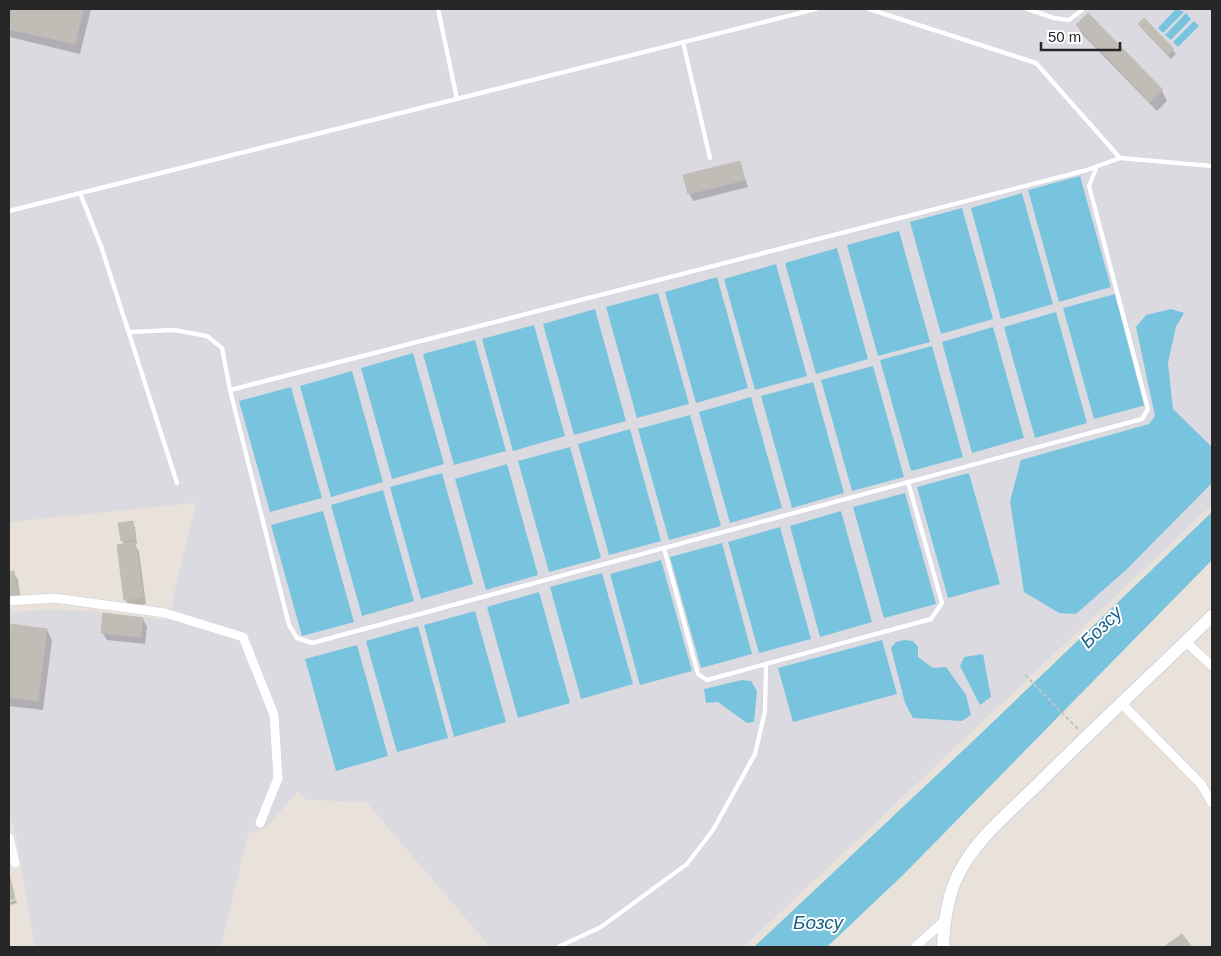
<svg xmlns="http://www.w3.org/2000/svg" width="1221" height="956" viewBox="0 0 1221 956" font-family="Arial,sans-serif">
  <rect width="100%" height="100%" fill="#e8e2da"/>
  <polygon fill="#dcdae1" points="9,9 1212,9 1212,505 744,947 490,947 366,802 307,800 297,792 267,827 248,834 221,947 35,947 16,836 9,811 9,612 45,610 93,611 166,620 169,607 174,609 172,602 196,503 9,522"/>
  <g fill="#78c4df">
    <polygon points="1176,9 1184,12 1163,33 1158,28"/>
    <polygon points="1186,13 1191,19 1171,40 1165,35"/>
    <polygon points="1194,21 1199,26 1178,47 1173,42"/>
    <polygon points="1080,176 1111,287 1059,302 1028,190"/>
    <polygon points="1022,193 1053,304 1001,319 971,208"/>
    <polygon points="962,208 993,319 941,334 910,222"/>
    <polygon points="899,231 930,342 878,356 847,245"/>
    <polygon points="837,248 868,359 816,374 785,263"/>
    <polygon points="776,264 807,376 755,390 724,279"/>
    <polygon points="717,277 748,388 696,403 665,292"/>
    <polygon points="658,293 689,404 637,418 606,307"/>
    <polygon points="1115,294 1146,405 1094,419 1063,308"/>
    <polygon points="595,309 626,421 574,435 543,324"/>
    <polygon points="1171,309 1184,313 1176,327 1168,363 1173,409 1212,447 1212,483 1126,570 1076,614 1059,613 1024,592 1010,501 1021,460 1149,424 1155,416 1136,327 1146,315"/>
    <polygon points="1056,312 1087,423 1035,438 1004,327"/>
    <polygon points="534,325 565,436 513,451 482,339"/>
    <polygon points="993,327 1024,438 972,453 942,342"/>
    <polygon points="475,340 506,451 454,465 423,354"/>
    <polygon points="932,346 963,457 911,471 880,360"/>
    <polygon points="413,353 444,464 392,479 361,368"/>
    <polygon points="873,366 904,477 852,491 821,380"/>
    <polygon points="352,371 383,482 331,497 300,386"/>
    <polygon points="813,382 844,493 792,508 761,396"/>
    <polygon points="291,387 322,498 270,512 239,401"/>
    <polygon points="751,397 782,508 730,523 699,412"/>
    <polygon points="690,415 721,526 669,540 638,429"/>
    <polygon points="630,429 661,541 609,555 578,444"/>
    <polygon points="570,447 601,558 549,572 518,461"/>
    <polygon points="507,464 538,575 486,590 455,479"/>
    <polygon points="442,473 473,584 421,599 390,487"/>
    <polygon points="969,473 1000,584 948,598 917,487"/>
    <polygon points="383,490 414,601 362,616 331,505"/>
    <polygon points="905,493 936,604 884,618 853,507"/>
    <polygon points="323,511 354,622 302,636 271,525"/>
    <polygon points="841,511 872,622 820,637 790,526"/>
    <polygon points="1212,512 1212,560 904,874 827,947 754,947 973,741"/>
    <polygon points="780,527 811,639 759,653 728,542"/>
    <polygon points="722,543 752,654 701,668 670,557"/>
    <polygon points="661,560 692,671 640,685 610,574"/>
    <polygon points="602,573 633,684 581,699 550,587"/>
    <polygon points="539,592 570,703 518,718 487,607"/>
    <polygon points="475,611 506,722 454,737 424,625"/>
    <polygon points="418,626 448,738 397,752 366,641"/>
    <polygon points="882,640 897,694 793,722 778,668"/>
    <polygon points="904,640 913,641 918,647 918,657 933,668 946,667 966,695 971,715 962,721 913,718 905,703 891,648 896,642"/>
    <polygon points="357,645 388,756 336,771 305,659"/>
    <polygon points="983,654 991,697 980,705 960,666 964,657"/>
    <polygon points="742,680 751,681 757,691 754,722 747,723 718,702 706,703 704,689"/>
  </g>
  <g fill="#0003">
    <polygon points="9,9 91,9 80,54 9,37"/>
    <polygon points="1144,20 1173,50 1176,54 1171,59 1142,29 1140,24"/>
    <polygon points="1077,25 1162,91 1167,101 1157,111 1083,35"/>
    <polygon points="739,162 748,187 693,201 689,193"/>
    <polygon points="132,522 135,527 137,544 134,544 139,551 146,604 129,607 125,599 125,545 122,541"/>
    <polygon points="9,573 14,573 18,580 21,602 9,604"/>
    <polygon points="143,619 147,627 145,644 107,640 102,632"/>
    <polygon points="12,625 47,630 52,640 43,710 9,706 9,648"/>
    <polygon points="9,874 15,897 9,899"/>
    <polygon points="16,900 17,903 10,905 9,902"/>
  </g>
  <g fill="#c0bcb6" stroke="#c3bdb4">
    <polygon points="9,9 83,9 75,44 9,29"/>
    <polygon points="1088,13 1163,90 1150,102 1076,25"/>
    <polygon points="1144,18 1174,49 1168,55 1138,24"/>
    <polygon points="740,161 745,180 688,194 683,175"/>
    <polygon points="133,521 135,539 121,541 118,523"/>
    <polygon points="135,542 143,597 124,600 117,545"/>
    <polygon points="14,571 17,595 9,596 9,572"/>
    <polygon points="103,613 143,618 141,637 101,633"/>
    <polygon points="11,624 47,629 38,701 9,697"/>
    <polygon points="9,873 15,899 9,900"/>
    <polygon points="1182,934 1192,947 1164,947"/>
  </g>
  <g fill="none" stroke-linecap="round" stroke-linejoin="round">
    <defs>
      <g id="service">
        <polyline points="438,9 457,99"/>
        <polyline points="869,9 1036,63 1120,158 1212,166"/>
        <polyline points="1027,9 1054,18 1069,20 1083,9"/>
        <polyline points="683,42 710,158"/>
        <polyline points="80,193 101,246 177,483"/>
        <polyline points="9,211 816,9"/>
        <polyline points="129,332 174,330 207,336 222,348 230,390 289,625 297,638 312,643 1142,419 1148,409 1089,186 1097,166"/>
        <polyline points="230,390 1087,170 1120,158"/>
        <polyline points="664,548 698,674 707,680 931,619 942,603 908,482"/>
        <polyline points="558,947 601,927 687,864 713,830 755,754 765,711 766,665"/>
      </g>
      <g id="minor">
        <polyline points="9,601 54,598 165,613 243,637 274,715 278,778 260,823"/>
        <polyline points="1186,642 1212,666"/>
        <polyline points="1121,703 1201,784 1212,803"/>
        <polyline points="9,837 15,863"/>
        <polyline points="915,947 945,920"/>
      </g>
      <path id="secondary" d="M943,947C944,922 947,896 959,873C976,839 1010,812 1037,785C1094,728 1154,673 1212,616"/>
    </defs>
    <use href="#service" stroke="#cfd2de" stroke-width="5.5"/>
    <use href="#minor" stroke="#cfd2de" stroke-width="10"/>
    <use href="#secondary" stroke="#cfd2de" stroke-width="14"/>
    <polyline stroke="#c3c3c3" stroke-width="2" stroke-dasharray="4 2.5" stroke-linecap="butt" points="1025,675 1078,729"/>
    <use href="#service" stroke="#fff" stroke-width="4.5"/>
    <use href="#minor" stroke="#fff" stroke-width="9"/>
    <use href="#secondary" stroke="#fff" stroke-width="12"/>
  </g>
  <g text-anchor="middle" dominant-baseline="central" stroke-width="4" stroke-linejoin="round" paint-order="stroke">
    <g font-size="19" font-style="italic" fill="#1c6285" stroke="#fff">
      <text transform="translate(1101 627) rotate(-45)">Бозсу</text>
      <text x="818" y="922">Бозсу</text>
    </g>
  </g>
  <rect width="1221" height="956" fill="none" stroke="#272727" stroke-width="20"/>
  <path d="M1041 42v8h79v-8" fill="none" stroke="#272727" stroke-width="2.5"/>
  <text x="1048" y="42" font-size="15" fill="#272727" stroke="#ffffff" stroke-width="4" paint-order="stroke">50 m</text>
</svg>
